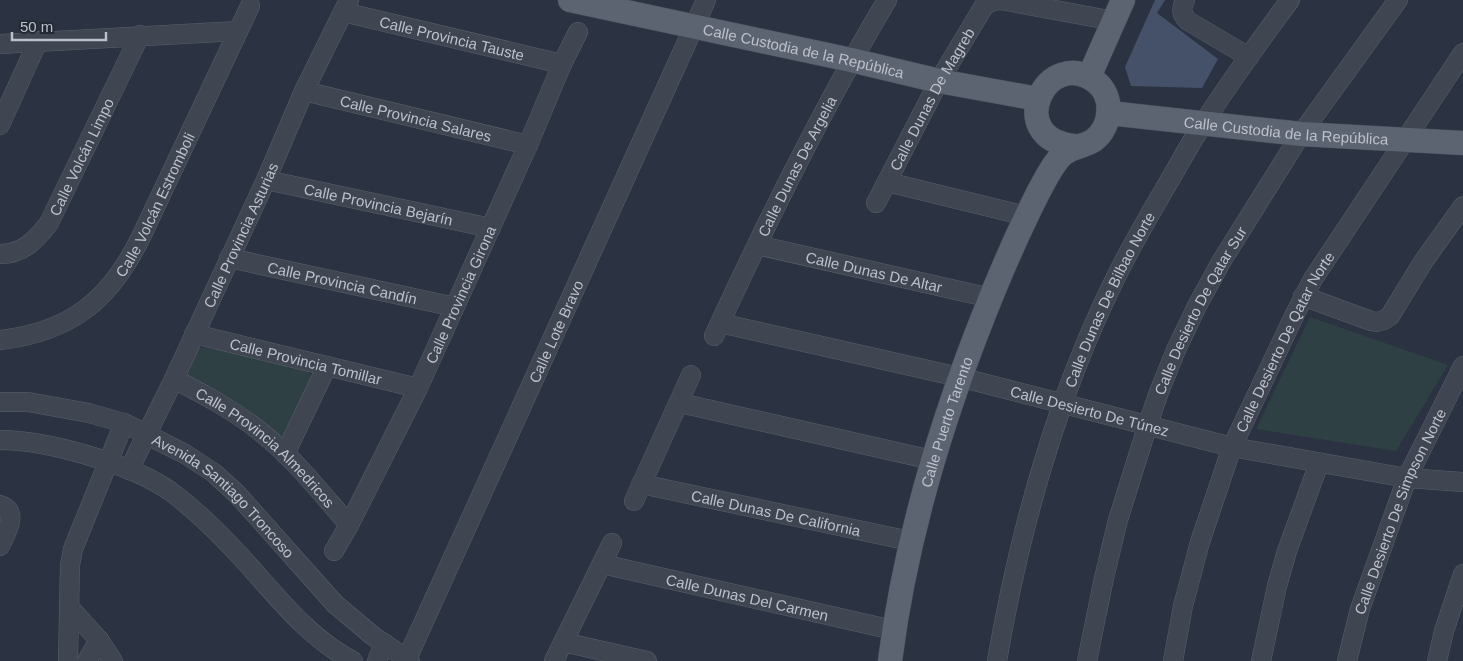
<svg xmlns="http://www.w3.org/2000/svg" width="1463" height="661" viewBox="0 0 1463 661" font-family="Arial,sans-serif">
  <rect width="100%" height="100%" fill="#2b3241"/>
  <g fill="#2e4043">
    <polygon points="1310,317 1448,365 1396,451 1256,429"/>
    <polygon points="197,348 207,348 304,369 311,374 312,380 286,435 278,436 184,374"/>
  </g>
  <polygon fill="#455169" points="1155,0 1165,0 1157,13 1218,59 1202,88 1131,86 1125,67"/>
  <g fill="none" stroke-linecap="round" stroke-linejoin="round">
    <defs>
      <g id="minor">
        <path d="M1185,0C1181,9 1181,14 1188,21L1249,57"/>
        <path id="s1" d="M343,12L562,64"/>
        <polyline points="0,44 238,31"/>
        <path id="s2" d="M304,91L528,145"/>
        <polyline points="0,125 38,41"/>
        <path id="s3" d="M266,180L491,228"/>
        <polyline points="887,182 1026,216"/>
        <path id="s4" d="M876,203L939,81L984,6L992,1L1001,0L1114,21"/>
        <path id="s5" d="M757,245L991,298"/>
        <path id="s6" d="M0,254C23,254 36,240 49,223L140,35"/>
        <path id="s7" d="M229,258L455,307"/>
        <polyline points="1303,296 1371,321 1377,322 1384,320 1390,316 1423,262 1463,206"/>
        <path id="s8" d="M720,323L959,377L1232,447L1407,478L1463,482"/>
        <path id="s9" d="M194,334L418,388"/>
        <path id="s10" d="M714,336C766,223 823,107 887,0"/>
        <path id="s11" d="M0,340C70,332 109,301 140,239L250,6"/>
        <path id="s12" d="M174,379C205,395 235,411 262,433C295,459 322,494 349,525"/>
        <path id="s13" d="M0,402H28L89,413L124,423L185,454L214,473L237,494L335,604L373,636L410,661"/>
        <polyline points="680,403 932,460"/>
        <path d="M0,440C47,440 131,464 170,491C197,511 220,534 242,558C276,595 308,638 353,661"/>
        <polyline points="285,454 327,366"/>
        <path id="s14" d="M129,470L174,379L266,180L304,91L349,0"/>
        <path id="s15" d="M641,484L910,541"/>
        <polyline points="634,501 691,375"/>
        <path d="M0,505C20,511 6,533 0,546"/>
        <path id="s16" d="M334,551L349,525L418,388L528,145L562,64L578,32"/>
        <path id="s17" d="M602,564L893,630"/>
        <polyline points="70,608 99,640 113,661"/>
        <polyline points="563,642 647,661"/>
        <polyline points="68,661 70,565 73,549 124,423"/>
        <polyline points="87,661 99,640"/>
        <polyline points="377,661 384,643"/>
        <path id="s18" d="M406,661L706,0"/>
        <polyline points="554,661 612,543"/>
        <path id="s19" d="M997,661C1019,532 1057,396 1115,279C1131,246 1150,214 1168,183C1180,163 1190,143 1203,124C1230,81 1260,41 1290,0"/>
        <path id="s20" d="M1087,661L1104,578L1118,520L1148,424L1159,392L1176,350L1197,306L1221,262L1301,134L1398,0"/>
        <path id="s21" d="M1173,661L1183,606L1200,542L1232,447L1295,314L1313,279L1463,53"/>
        <polyline points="1261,661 1277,586 1287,551 1319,463"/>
        <path id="s22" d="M1347,661L1360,609L1407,478L1463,366"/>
        <polyline points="1437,661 1444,631 1463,574"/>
      </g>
      <g id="major">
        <path id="s23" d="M570,0L851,60L939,81L1038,99"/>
        <polyline points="1089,77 1123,0"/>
        <path id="s24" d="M1109,113L1301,134L1463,143"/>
        <path id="s25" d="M890,661C905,542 939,428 983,317C1000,274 1018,232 1039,191C1046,178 1052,165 1062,155C1072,146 1084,147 1094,140C1112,126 1114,96 1096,82C1047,44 1002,138 1074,146"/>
      </g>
    </defs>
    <use href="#minor" stroke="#5a606b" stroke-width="20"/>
    <use href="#major" stroke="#484e5a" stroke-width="25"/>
    <use href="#minor" stroke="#3f4551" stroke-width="19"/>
    <use href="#major" stroke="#5d6471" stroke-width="24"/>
  </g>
  <g text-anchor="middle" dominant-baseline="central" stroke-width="4.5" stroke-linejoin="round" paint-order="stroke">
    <g font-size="15" fill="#bcc0cb" stroke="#232a36">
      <text stroke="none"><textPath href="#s1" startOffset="112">Calle Provincia Tauste</textPath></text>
      <text stroke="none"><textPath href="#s23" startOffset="239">Calle Custodia de la República</textPath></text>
      <text stroke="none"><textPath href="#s4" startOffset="118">Calle Dunas De Magreb</textPath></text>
      <text stroke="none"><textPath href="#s2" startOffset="115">Calle Provincia Salares</textPath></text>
      <text stroke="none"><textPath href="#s24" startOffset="178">Calle Custodia de la República</textPath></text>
      <text stroke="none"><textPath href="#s6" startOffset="134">Calle Volcán Limpo</textPath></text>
      <text stroke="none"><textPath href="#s10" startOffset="189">Calle Dunas De Argelia</textPath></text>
      <text stroke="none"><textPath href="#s11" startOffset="219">Calle Volcán Estromboli</textPath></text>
      <text stroke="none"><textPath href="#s3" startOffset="115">Calle Provincia Bejarín</textPath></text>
      <text stroke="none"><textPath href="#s14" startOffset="260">Calle Provincia Asturias</textPath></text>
      <text stroke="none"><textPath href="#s5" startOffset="120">Calle Dunas De Altar</textPath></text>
      <text stroke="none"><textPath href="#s7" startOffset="116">Calle Provincia Candín</textPath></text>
      <text stroke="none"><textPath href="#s16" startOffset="286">Calle Provincia Girona</textPath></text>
      <text stroke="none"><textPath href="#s19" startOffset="380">Calle Dunas De Bilbao Norte</textPath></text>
      <text stroke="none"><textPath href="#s20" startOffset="370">Calle Desierto De Qatar Sur</textPath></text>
      <text stroke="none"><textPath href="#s18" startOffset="362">Calle Lote Bravo</textPath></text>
      <text stroke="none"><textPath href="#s21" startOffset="340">Calle Desierto De Qatar Norte</textPath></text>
      <text stroke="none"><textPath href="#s9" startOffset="115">Calle Provincia Tomillar</textPath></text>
      <text stroke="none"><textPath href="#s8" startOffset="380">Calle Desierto De Túnez</textPath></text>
      <text stroke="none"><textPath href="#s25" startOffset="246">Calle Puerto Tarento</textPath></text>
      <text stroke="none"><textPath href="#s12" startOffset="115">Calle Provincia Almedricos</textPath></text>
      <text stroke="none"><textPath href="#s13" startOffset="251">Avenida Santiago Troncoso</textPath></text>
      <text stroke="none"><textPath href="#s22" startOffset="159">Calle Desierto De Simpson Norte</textPath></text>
      <text stroke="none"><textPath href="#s15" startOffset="138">Calle Dunas De California</textPath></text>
      <text stroke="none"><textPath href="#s17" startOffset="149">Calle Dunas Del Carmen</textPath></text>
    </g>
  </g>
  <path d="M12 32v8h94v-8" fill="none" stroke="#bcc0cb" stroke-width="2.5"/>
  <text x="20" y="32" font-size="15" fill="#bcc0cb" stroke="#232a36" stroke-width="4" paint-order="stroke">50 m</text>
</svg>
